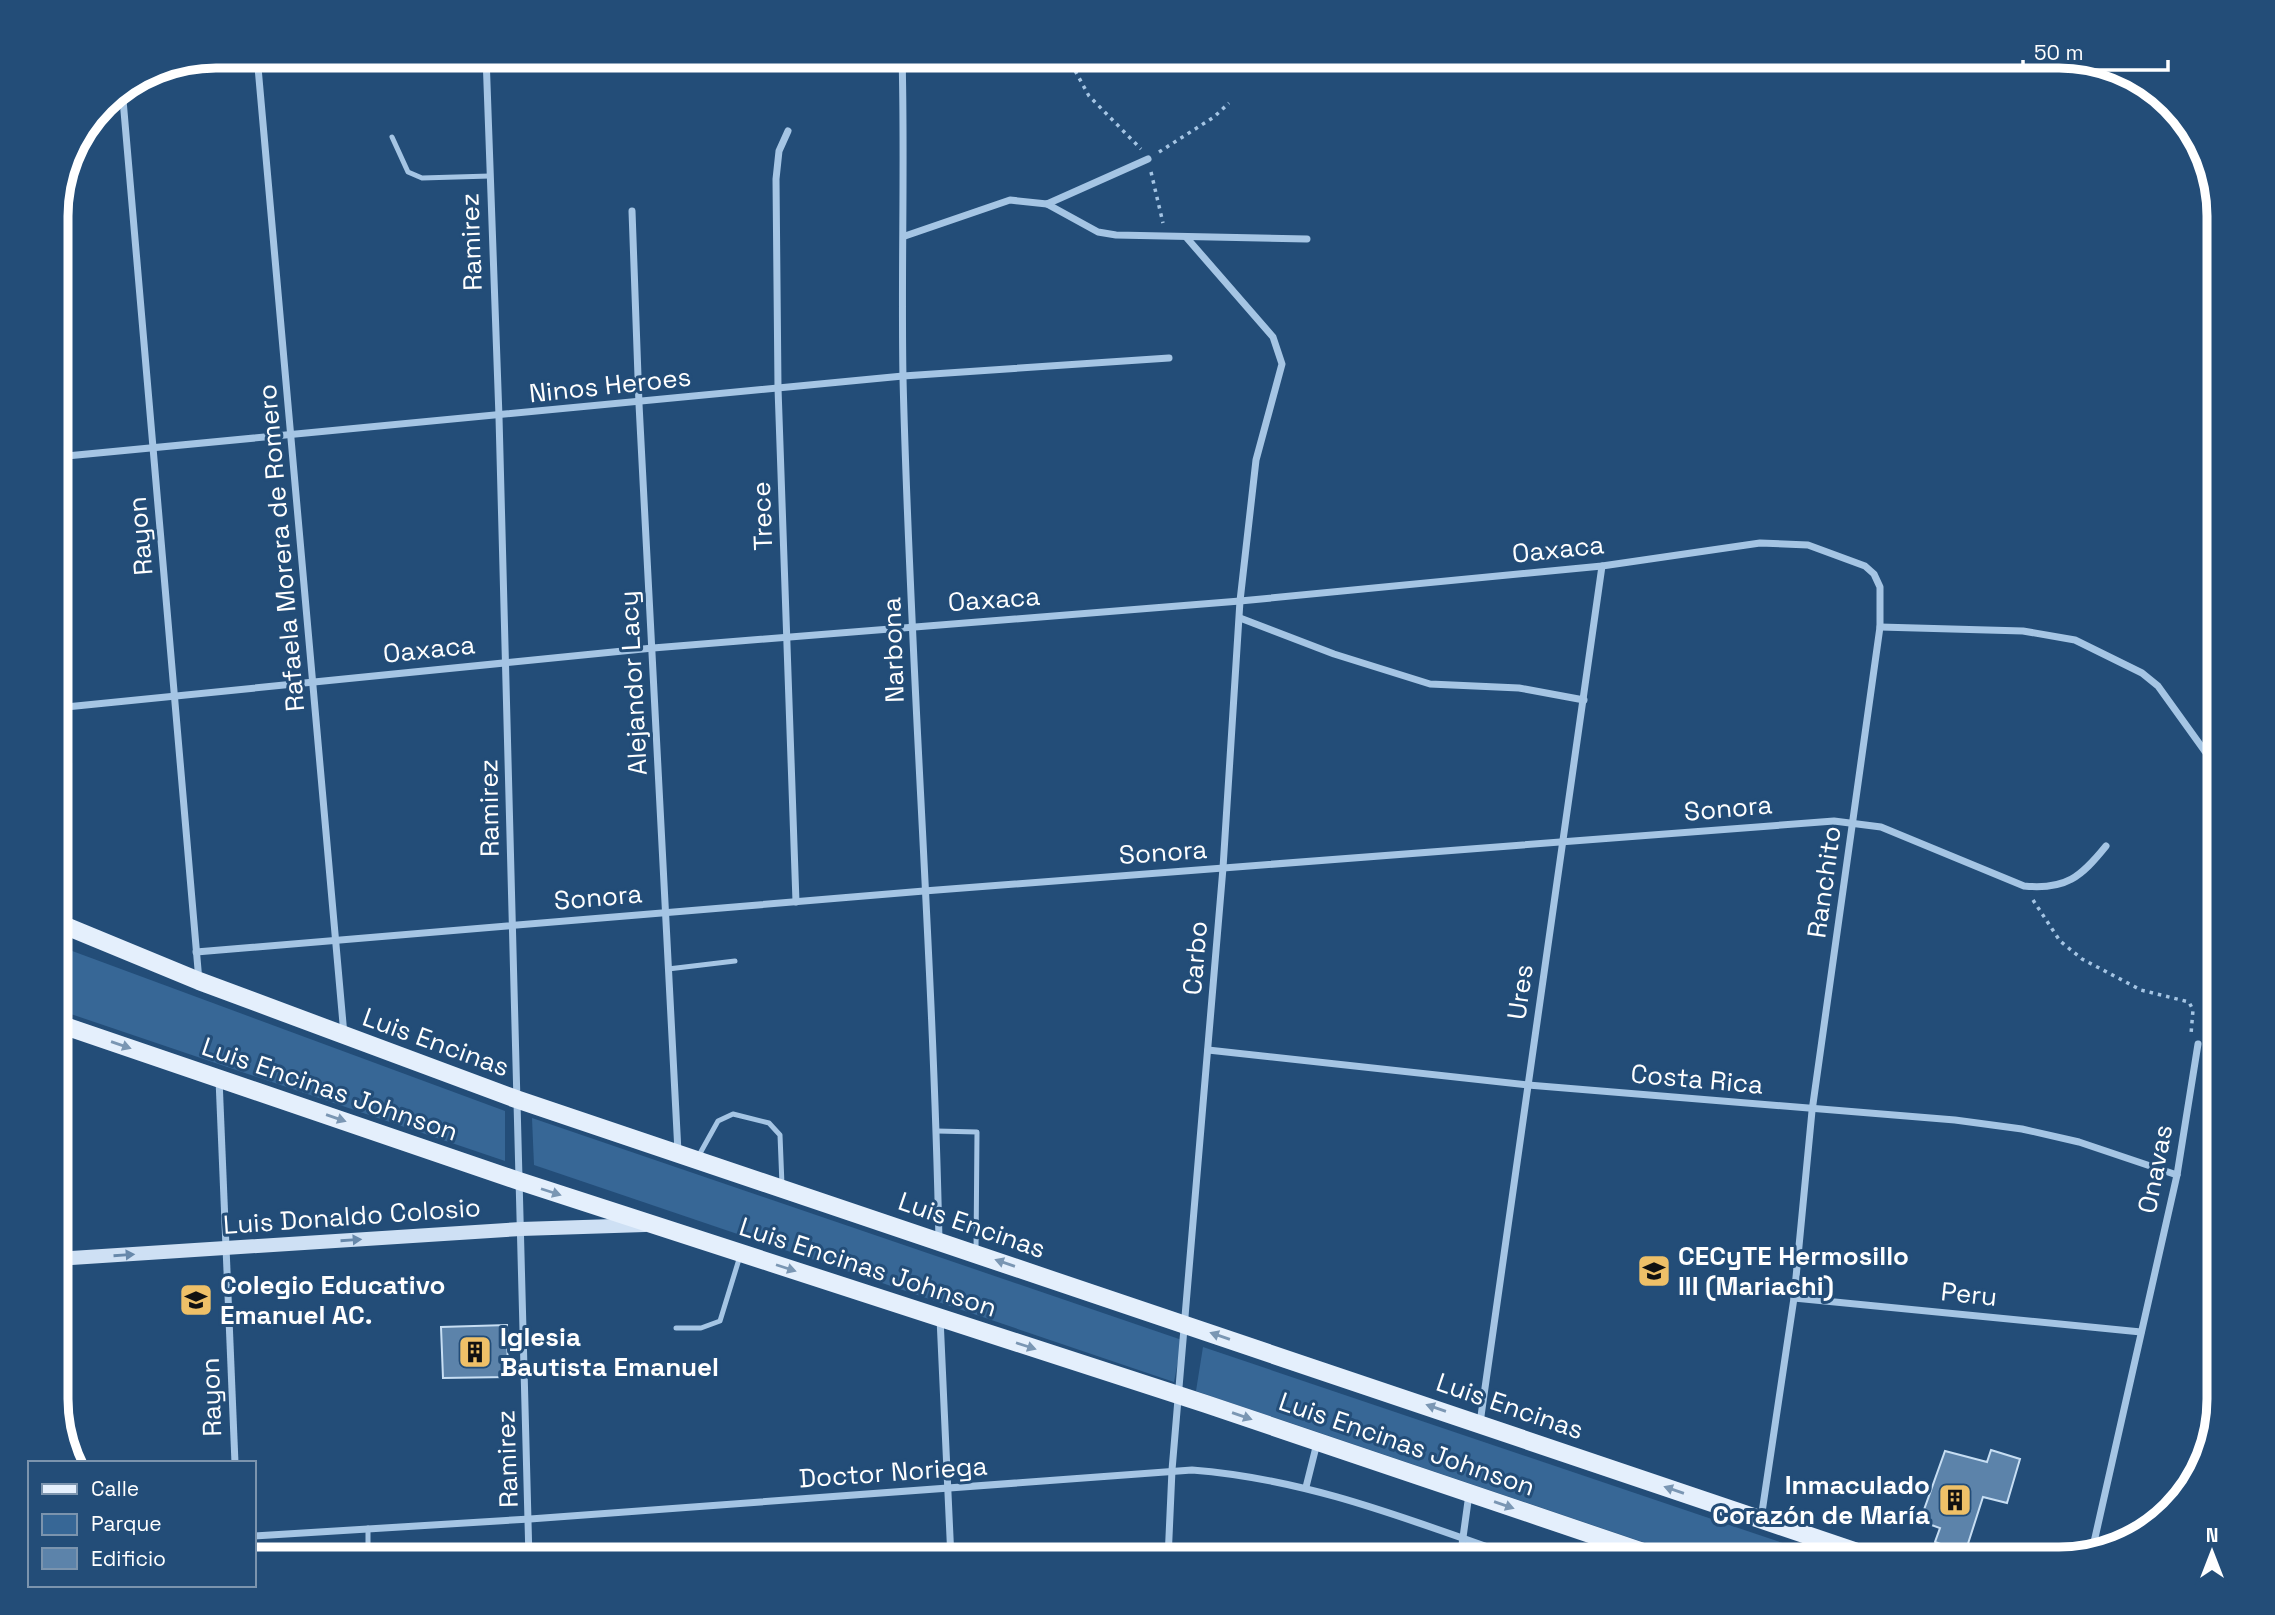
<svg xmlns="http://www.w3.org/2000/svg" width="2275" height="1615" viewBox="0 0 2275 1615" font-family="'Space Grotesk',sans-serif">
  <rect width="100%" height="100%" fill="#234d78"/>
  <g fill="#376796">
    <polygon points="56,945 505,1111 505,1161 56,1009"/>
    <polygon points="532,1118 1182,1340 1174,1382 534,1165"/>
    <polygon points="1203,1347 1830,1559 1693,1559 1196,1391"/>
  </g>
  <g fill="#5c83aa" stroke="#c7def3" stroke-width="2">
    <polygon points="507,1325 508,1377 443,1378 441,1327"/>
    <polygon points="1991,1450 2020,1459 2007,1503 1983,1497 1965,1553 1935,1542 1940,1528 1920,1521 1945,1451 1987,1462"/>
  </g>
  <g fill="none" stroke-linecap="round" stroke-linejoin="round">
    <g stroke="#a5c5e4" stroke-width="3.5" stroke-dasharray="3.5 5" stroke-linecap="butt">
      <polyline points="1067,56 1089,96 1141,149"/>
      <polyline points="1159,152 1214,117 1229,103"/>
      <polyline points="1151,172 1163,223"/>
      <polyline points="2033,900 2060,941 2082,959 2141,990 2189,1002 2193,1010 2191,1034"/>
    </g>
    <g stroke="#a5c5e4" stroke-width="5">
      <polyline points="392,137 408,172 422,178 490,176"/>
      <polyline points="668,969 735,961"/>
      <polyline points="937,1131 977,1132 976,1251"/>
      <polyline points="698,1157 718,1121 733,1114 769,1123 780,1135 782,1185"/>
      <polyline points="676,1328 701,1328 720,1321 740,1256"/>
      <polyline points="368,1528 368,1559"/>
    </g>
    <g stroke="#a5c5e4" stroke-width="7">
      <polyline points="257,56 344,1035"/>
      <polyline points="486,56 499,417 529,1559"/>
      <path d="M902,56C905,163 901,271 903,378C910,666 933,953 939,1241"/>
      <polyline points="152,70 338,56"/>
      <polyline points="122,88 199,981"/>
      <polyline points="788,131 779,151 776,179 778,388 796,902"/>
      <polyline points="1047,204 1098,232 1116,235 1307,239"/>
      <polyline points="632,211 639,404 678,1152"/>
      <polyline points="905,236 1010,200 1047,204 1148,159"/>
      <polyline points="56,457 903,376 1169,358"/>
      <polyline points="1240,618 1334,654 1430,684 1519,688 1584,700"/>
      <polyline points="1880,627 2023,631 2075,640 2142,673 2158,686 2209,757"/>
      <polyline points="56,708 653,648 1240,601 1602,566 1760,543 1808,545 1865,566 1874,574 1880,587 1880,627 1812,1111 1794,1298 1761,1519"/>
      <path d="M196,952L924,891L1834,821L1881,827L2024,886C2066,890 2081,877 2106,846"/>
      <polyline points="1208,1050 1528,1085 1955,1120 2022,1129 2079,1142 2177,1175"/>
      <polyline points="219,1079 235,1463"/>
      <polyline points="1794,1298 2141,1332"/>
      <polyline points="940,1318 951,1559"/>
      <polyline points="1480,1423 1602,566"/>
      <polyline points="1306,1487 1317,1443"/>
      <path d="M254,1536L530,1519L1192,1470C1309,1479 1412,1521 1522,1559"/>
      <polyline points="2092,1551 2177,1175 2198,1044"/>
      <polyline points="1168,1559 1172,1470 1223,868 1240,601 1256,460 1282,364 1273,337 1186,237"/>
      <polyline points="1460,1559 1469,1494"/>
    </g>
    <polyline stroke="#cee0f4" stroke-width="14" points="56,1259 521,1229 645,1225"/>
    <g stroke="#e4effc" stroke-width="18">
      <polyline points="56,922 199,981 516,1099 1878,1559"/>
      <polyline points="56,1023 519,1181 1206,1404 1664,1559"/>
    </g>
  </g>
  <defs><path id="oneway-solid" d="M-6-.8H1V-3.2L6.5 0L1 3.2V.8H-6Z" transform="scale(1.75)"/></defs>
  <g fill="#7a96b3">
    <use href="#oneway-solid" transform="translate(121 1045) rotate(19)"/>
    <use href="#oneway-solid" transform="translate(336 1118) rotate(19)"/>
    <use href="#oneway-solid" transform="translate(551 1192) rotate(18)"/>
    <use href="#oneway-solid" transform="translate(1005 1263) rotate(-161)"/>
    <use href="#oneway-solid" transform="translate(786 1268) rotate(18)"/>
    <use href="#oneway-solid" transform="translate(1220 1336) rotate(-161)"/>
    <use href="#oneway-solid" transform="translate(1026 1346) rotate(18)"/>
    <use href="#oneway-solid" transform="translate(1436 1408) rotate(-161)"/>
    <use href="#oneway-solid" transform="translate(1242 1416) rotate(19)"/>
    <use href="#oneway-solid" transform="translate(1674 1490) rotate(-161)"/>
    <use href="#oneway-solid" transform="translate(1504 1505) rotate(19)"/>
  </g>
  <g fill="#6788aa">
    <use href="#oneway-solid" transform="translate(351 1240) rotate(-4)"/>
    <use href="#oneway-solid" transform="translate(124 1255) rotate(-4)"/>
  </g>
  <defs>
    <symbol id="school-square" viewBox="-11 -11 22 22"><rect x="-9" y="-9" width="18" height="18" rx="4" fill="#eec068" stroke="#234d78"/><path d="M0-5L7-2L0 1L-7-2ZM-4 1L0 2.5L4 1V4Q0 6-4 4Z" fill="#111"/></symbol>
    <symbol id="building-square" viewBox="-11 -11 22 22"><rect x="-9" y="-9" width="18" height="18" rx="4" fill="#eec068" stroke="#234d78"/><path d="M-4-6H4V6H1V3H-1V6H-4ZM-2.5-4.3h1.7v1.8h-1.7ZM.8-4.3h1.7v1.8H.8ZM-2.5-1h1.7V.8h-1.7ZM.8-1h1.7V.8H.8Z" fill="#111"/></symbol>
  </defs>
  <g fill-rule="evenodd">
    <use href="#school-square" x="1635" y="1252" width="38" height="38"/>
    <use href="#school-square" x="177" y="1281" width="38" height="38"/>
    <use href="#building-square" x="456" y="1333" width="38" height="38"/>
    <use href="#building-square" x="1936" y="1481" width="38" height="38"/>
  </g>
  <g text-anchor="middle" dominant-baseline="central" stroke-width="6" stroke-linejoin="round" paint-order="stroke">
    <g font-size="26" fill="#fff" stroke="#234d78">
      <text transform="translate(471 242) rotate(-92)">Ramirez</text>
      <text transform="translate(610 385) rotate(-6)">Ninos Heroes</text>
      <text transform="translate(762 516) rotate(-92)">Trece</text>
      <text transform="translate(140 536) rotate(-95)">Rayon</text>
      <text transform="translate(281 548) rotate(-95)">Rafaela Morera de Romero</text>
      <text transform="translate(1558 549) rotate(-6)">Oaxaca</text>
      <text transform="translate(994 599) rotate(-4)">Oaxaca</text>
      <text transform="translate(429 649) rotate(-6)">Oaxaca</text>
      <text transform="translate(893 650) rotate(-92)">Narbona</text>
      <text transform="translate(633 683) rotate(-93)">Alejandor Lacy</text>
      <text transform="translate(489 808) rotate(-91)">Ramirez</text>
      <text transform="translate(1728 808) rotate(-5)">Sonora</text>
      <text transform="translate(1163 852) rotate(-4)">Sonora</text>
      <text transform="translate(1824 882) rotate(-82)">Ranchito</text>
      <text transform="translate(598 897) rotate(-5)">Sonora</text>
      <text transform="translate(1195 958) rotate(-85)">Carbo</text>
      <text transform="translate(1520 992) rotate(-82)">Ures</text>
      <text transform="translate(436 1042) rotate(20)">Luis Encinas</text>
      <text transform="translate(1697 1079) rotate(5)">Costa Rica</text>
      <text transform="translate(330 1089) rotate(19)">Luis Encinas Johnson</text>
      <text transform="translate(2155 1169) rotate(-79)">Onavas</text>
      <text transform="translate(352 1216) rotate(-4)">Luis Donaldo Colosio</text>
      <text transform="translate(972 1225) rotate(19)">Luis Encinas</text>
      <text transform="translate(868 1267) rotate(18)">Luis Encinas Johnson</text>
      <text transform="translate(1969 1294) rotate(6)">Peru</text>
      <text transform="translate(211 1397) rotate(-92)">Rayon</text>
      <text transform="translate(1510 1406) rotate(19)">Luis Encinas</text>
      <text transform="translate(1407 1444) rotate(19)">Luis Encinas Johnson</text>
      <text transform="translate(507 1459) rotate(-92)">Ramirez</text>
      <text transform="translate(893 1472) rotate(-4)">Doctor Noriega</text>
    </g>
    <g font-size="26" font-weight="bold" fill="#fff" stroke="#234d78" text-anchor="start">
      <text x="1678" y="1256">CECyTE Hermosillo<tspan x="1678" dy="30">III (Mariachi)</tspan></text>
      <text x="220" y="1285">Colegio Educativo<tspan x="220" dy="30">Emanuel AC.</tspan></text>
      <text x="500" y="1337">Iglesia<tspan x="500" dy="30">Bautista Emanuel</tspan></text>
      <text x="1930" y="1485" text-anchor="end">Inmaculado<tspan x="1930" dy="30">Corazón de María</tspan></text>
    </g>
  </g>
  <path d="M0 0H2275V1615H0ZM216 68H2059A148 148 0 0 1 2207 216V1399A148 148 0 0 1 2059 1547H216A148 148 0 0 1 68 1399V216A148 148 0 0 1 216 68Z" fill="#234d78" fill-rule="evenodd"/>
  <path fill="none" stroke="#fff" stroke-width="9" d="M216 68H2059A148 148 0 0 1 2207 216V1399A148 148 0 0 1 2059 1547H216A148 148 0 0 1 68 1399V216A148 148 0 0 1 216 68Z"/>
  <rect x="28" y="1461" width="228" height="126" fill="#234d78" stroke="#7b94ae" stroke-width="2"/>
  <rect x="42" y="1484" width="35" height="10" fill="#e4effc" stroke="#7b94ae" stroke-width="2"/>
  <text x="91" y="1496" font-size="21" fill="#ffffff">Calle</text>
  <rect x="42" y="1514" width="35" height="21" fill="#376796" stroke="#7b94ae" stroke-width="2"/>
  <text x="91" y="1531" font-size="21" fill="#ffffff">Parque</text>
  <rect x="42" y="1548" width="35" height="21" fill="#5c83aa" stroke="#7b94ae" stroke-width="2"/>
  <text x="91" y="1566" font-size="21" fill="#ffffff">Edificio</text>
  <g transform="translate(2212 1552)" stroke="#234d78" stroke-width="5" paint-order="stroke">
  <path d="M0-5L12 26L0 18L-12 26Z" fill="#ffffff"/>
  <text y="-10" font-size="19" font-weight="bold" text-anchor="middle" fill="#ffffff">N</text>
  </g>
  <path d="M2023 60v10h145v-10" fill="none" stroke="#ffffff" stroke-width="3.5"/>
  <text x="2034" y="60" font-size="21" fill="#ffffff" stroke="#234d78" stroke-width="5" paint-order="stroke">50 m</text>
</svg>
